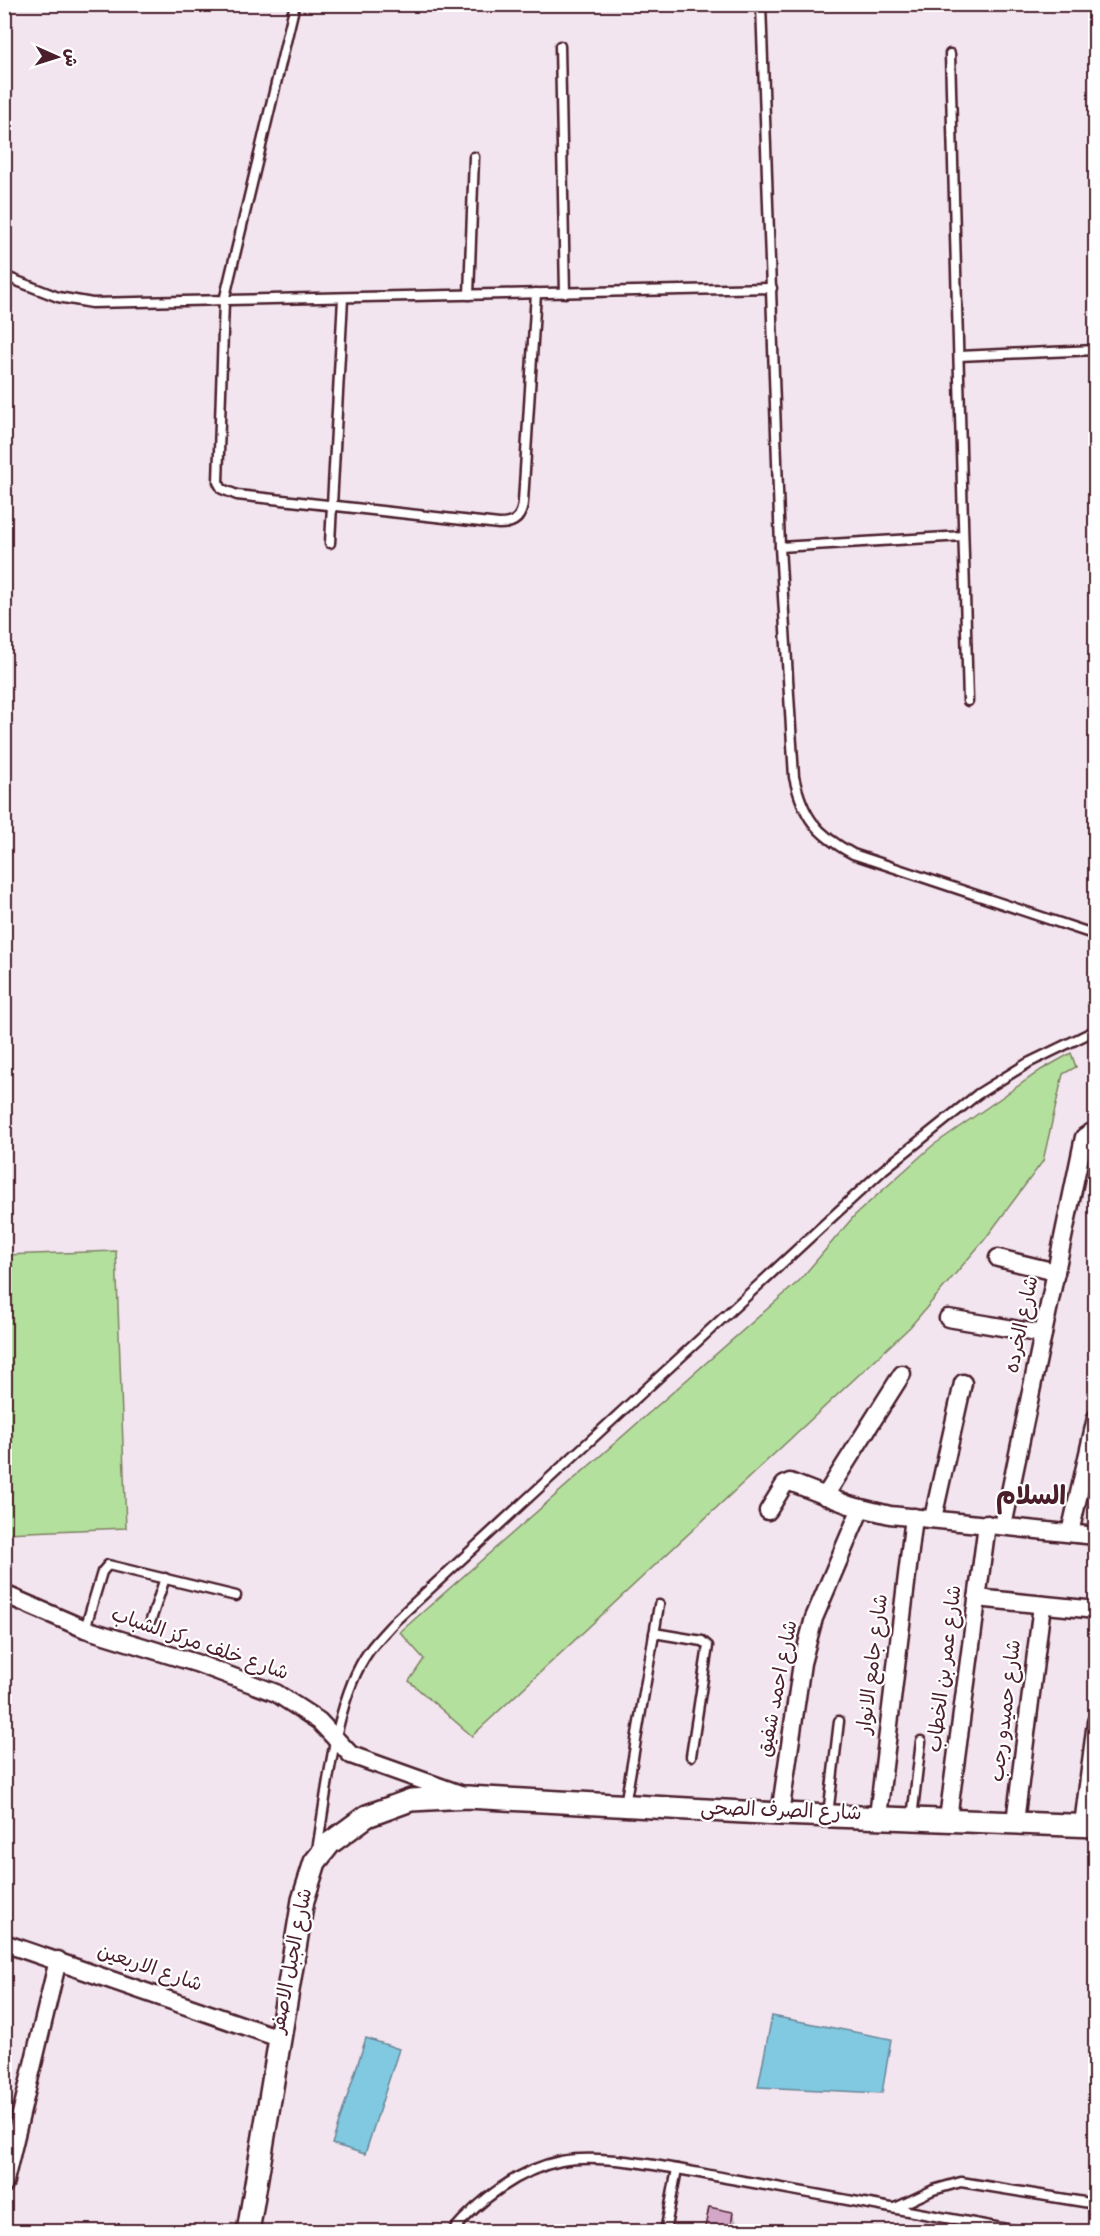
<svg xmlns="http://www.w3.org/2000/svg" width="1100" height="2236" viewBox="0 0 1100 2236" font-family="'Gochi Hand','Playpen Sans Arabic',sans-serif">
  <rect width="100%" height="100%" fill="#f2e5ef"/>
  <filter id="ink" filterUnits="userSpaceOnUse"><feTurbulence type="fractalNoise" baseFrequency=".0167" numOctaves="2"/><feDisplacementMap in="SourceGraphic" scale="12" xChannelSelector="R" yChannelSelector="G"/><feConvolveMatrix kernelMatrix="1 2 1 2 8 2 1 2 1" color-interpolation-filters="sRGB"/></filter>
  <g filter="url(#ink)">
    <g fill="#b4e09e" stroke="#7f8064" stroke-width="1.5">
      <polygon points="1071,1053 1076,1067 1063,1074 1043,1161 985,1239 910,1327 472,1736 409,1681 424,1659 400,1632 799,1281 855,1215 932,1146 1041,1070"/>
      <polygon points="116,1251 126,1528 5,1533 5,1255"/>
    </g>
    <g fill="#80c9e0" stroke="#6a8598" stroke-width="1.5">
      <polygon points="772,2016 891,2039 882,2093 758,2087"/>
      <polygon points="366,2038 399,2049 365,2154 332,2144"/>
    </g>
    <polygon fill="#0003" points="732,2213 743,2232 706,2232"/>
    <polygon fill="#d4a7c9" stroke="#4a1f2b" stroke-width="1.5" points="709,2207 733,2212 730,2232 704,2232"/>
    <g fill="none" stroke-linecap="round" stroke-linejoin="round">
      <defs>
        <g id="service">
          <path d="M295,4L224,301L218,482L222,489L237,495L499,524C515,524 522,517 523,502L536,293"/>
          <path d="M761,4L780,547L794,777C803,817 816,834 853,854L1096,935"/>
          <polyline points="560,46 565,293"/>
          <polyline points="950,54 968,701"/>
          <polyline points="4,276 58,297 92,303 772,288"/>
          <polyline points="469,295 474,157"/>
          <polyline points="959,356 1096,350"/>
          <polyline points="330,543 343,298"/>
          <polyline points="780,547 963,536"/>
          <polyline points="151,1620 165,1578"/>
          <polyline points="85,1629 102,1572 108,1565 236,1596"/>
          <polyline points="654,1633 702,1641 708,1646 691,1756"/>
          <polyline points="625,1805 659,1605"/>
          <polyline points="828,1815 839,1721"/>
          <polyline points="912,1818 921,1741"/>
          <path d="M317,1850C327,1792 335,1698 369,1651C377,1640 387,1630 396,1620L883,1170L978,1094L1028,1063L1096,1030"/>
          <polyline points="895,2208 933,2190 961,2182 1096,2204"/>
          <path d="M452,2232C479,2200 520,2169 561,2161C606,2152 686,2171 732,2179C829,2196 926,2214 1023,2232"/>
          <polyline points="665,2232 677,2169"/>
        </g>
        <g id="minor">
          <polyline points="998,1258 1056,1272"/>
          <polyline points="948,1318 1043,1334"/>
          <polyline points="825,1496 902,1374"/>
          <polyline points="768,1511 784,1485 790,1482 849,1505 890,1515 1096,1536"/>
          <polyline points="933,1518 963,1383"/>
          <polyline points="1003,1526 1084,1137 1090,1133 1096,1133"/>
          <polyline points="1070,1533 1096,1418"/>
          <polyline points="4,1594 85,1629 196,1663 276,1693 319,1721 351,1755 463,1795"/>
          <polyline points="977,1598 1096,1610"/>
          <polyline points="780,1814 802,1663 814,1618 861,1508"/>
          <polyline points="878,1816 914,1517"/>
          <polyline points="948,1819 987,1524"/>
          <polyline points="1015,1822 1042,1605"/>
          <polyline points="1083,1825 1096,1722"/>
          <polyline points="4,1943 279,2038"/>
          <polyline points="4,2185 58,1960"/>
        </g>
        <polyline id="tertiary" points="248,2232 303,1900 315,1862 330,1843 367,1816 411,1800 467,1797 780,1814 1096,1826"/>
      </defs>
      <use href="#service" stroke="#4a1f2b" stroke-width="13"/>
      <use href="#minor" stroke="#4a1f2b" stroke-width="21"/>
      <use href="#tertiary" stroke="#4a1f2b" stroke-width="26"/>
      <use href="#service" stroke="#fff" stroke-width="8"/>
      <use href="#minor" stroke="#fff" stroke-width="16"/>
      <use href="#tertiary" stroke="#fff" stroke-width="21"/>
    </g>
  </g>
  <g text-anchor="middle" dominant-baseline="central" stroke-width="4.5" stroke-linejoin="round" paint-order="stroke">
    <g font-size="20" fill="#4a1f2b" stroke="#fff">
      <text transform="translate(1024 1325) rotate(-78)">شارع الخرده</text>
      <text transform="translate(199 1646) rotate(19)">شارع خلف مركز الشباب</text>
      <text transform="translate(875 1664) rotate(-83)">شارع جامع الانوار</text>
      <text transform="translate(947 1669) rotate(-83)">شارع عمر بن الخطاب</text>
      <text transform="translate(780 1689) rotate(-79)">شارع احمد شفيق</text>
      <text transform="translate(1008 1711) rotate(-83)">شارع حميدو رجب</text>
      <text transform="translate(781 1813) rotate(2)">شارع الصرف الصحى</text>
      <text transform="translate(294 1961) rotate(-79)">شارع الجبل الاصفر</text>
      <text transform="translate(149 1970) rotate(19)">شارع الاربعين</text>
    </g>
    <g font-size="26" font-weight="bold" fill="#4a1f2b" stroke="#fff">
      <text x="1031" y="1499">السلام</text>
    </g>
  </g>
  <rect width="1100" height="2236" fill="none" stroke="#fff" stroke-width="24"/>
  <rect x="12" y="12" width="1076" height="2212" fill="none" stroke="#4a1f2b" stroke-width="2" filter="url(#ink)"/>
  <g transform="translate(57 57) rotate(93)" stroke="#ffffff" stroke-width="4.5" paint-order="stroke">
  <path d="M0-4.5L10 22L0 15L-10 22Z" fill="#4a1f2b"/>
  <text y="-9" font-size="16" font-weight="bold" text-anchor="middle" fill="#4a1f2b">ش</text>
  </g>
</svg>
